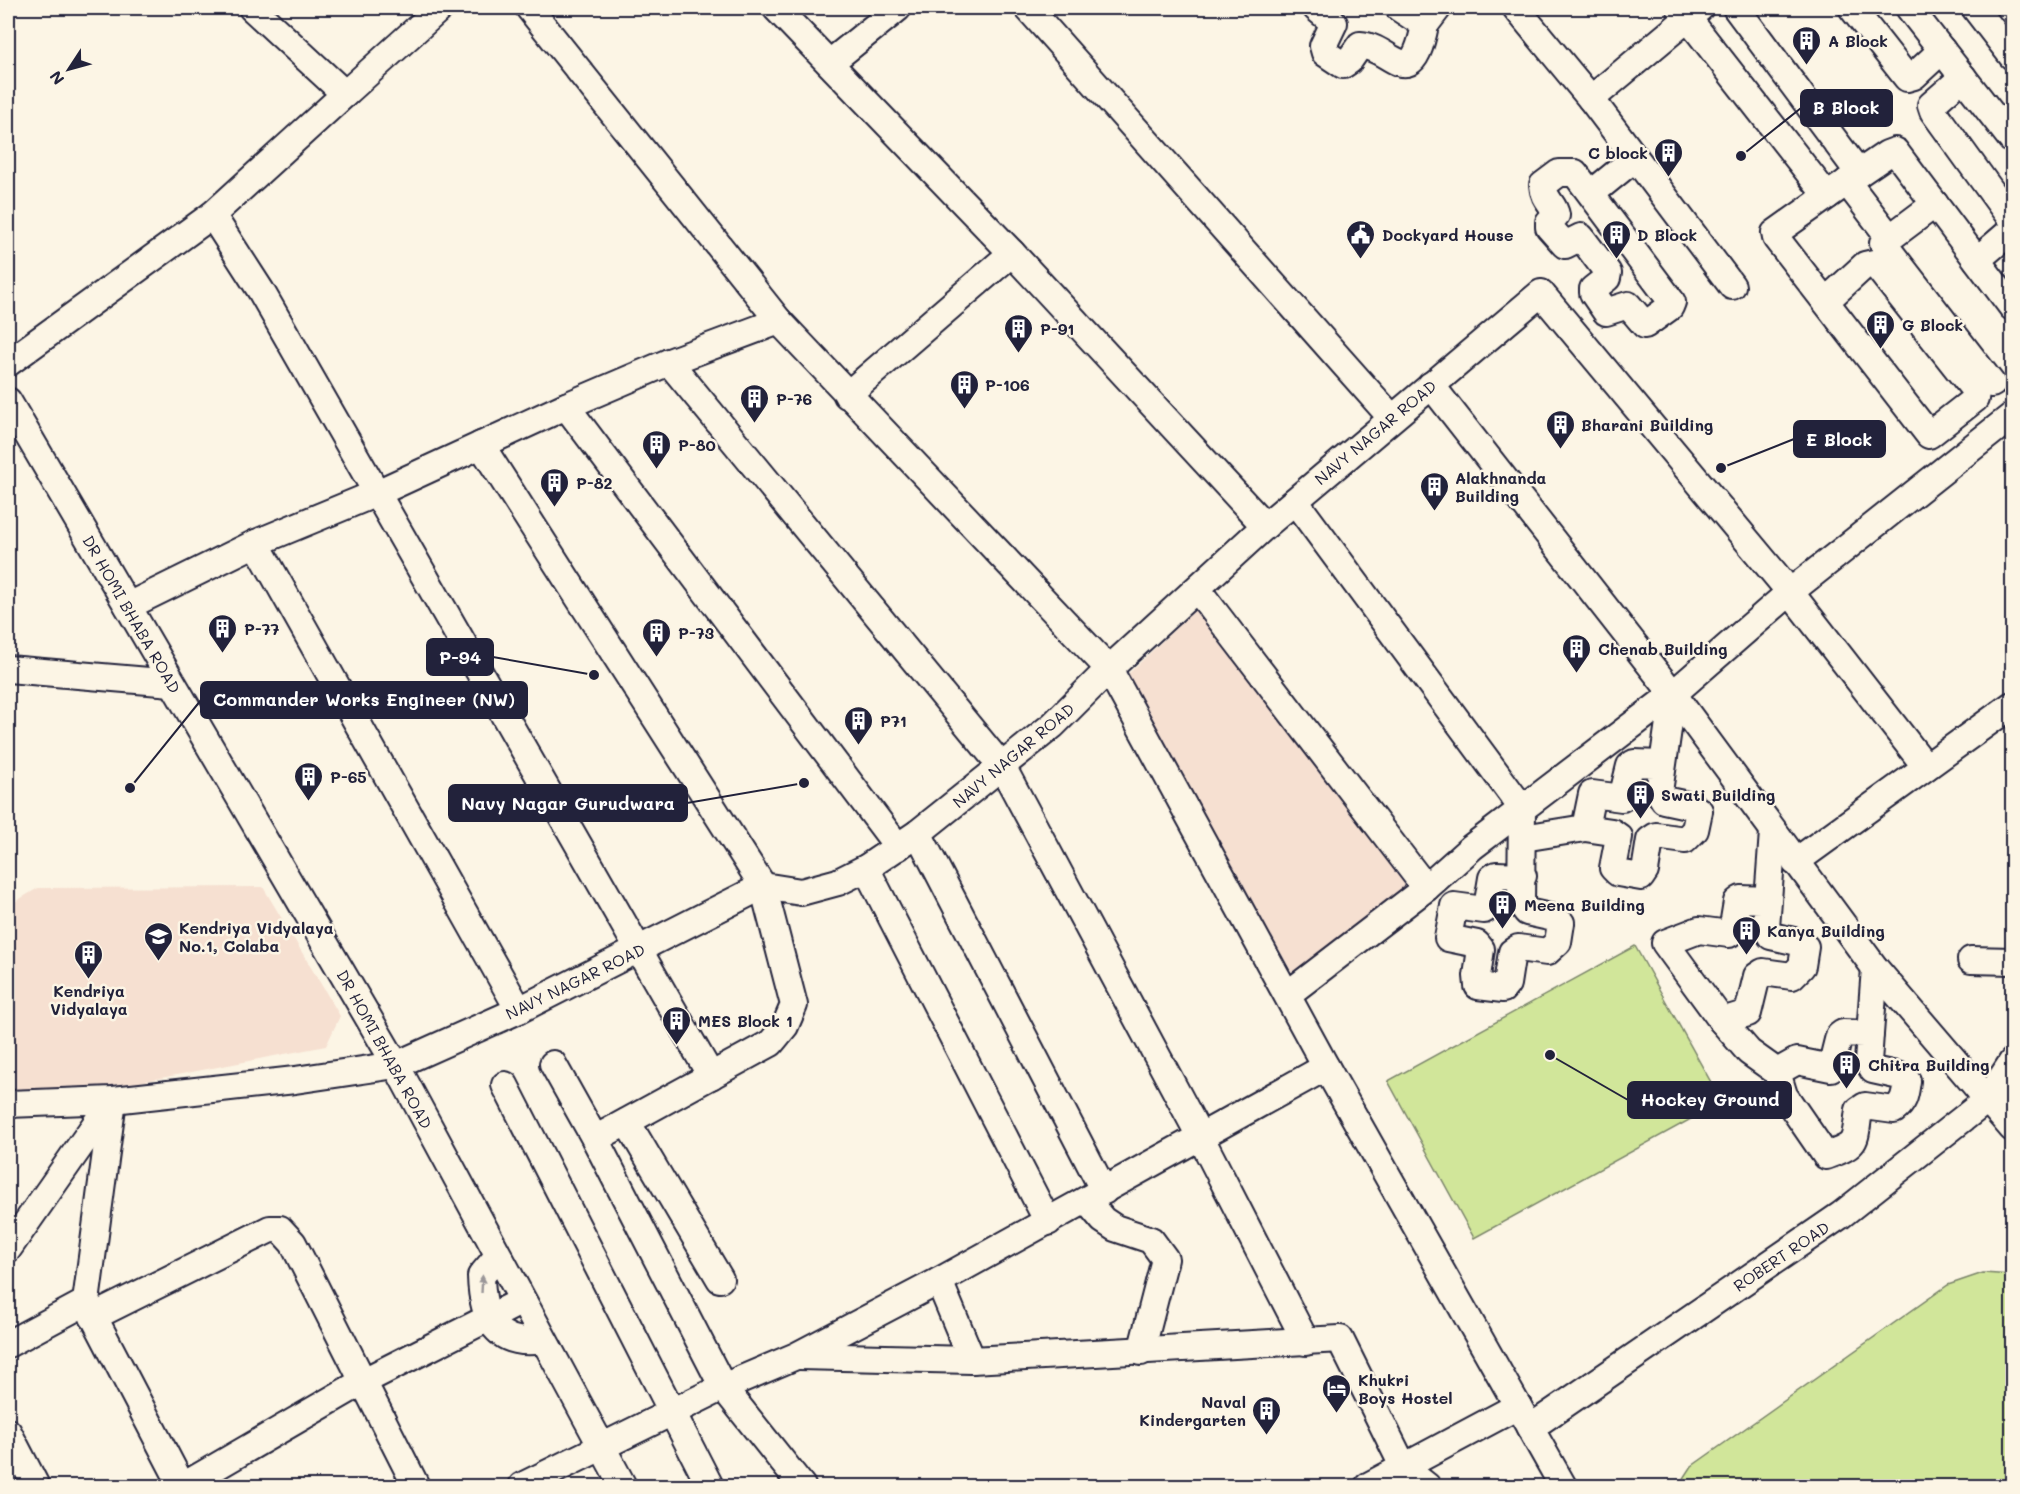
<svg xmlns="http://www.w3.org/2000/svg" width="2020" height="1494" viewBox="0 0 2020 1494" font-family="Mali,sans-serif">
  <rect width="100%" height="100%" fill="#fcf5e5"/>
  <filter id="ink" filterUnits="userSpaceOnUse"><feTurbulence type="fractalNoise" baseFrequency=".0167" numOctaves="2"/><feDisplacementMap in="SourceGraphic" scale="12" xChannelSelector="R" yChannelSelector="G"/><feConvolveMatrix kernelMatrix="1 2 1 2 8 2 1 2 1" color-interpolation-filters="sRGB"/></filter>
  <g filter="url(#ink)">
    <g fill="#f6e0d1">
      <polygon points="1201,604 1418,888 1296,979 1122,680"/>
      <polygon points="263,887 340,1016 326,1046 73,1095 8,1096 8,906 38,888"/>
    </g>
    <g fill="#d1e69a" stroke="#7a846a" stroke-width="1.5">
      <polygon points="1635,946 1722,1102 1474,1238 1388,1081"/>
      <polygon points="1983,1273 2012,1275 2012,1486 1679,1486 1692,1466 1948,1285"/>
    </g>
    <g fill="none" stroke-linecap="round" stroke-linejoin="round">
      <defs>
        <g id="minor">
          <polyline points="252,8 345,94 440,8"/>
          <polyline points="529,8 779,321 1109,669 1326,1067 1563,1486"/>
          <polyline points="776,8 1012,253 1265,526"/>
          <polyline points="1028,8 1391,417"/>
          <path d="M1316,8L1334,23L1323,46L1325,53L1343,65L1349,61L1360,45C1392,47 1411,96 1425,25L1399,8"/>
          <polyline points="1516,8 1591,99 1732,286"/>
          <polyline points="1680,8 1827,196"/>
          <polyline points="1736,8 1859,173 1847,182 1890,238"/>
          <polyline points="1852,8 1907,78 1914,76 1942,50"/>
          <polyline points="1909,8 2012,140"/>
          <polyline points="1975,8 2012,56"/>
          <polyline points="1425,25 1438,8"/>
          <polyline points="831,62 898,8"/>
          <polyline points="1963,77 1931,105 1933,111 2012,220"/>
          <polyline points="1591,99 1700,8"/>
          <path d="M1559,173H1575L1672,302L1670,307L1645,325L1628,305L1606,312L1593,293V289L1607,278L1608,273L1581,237L1565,245L1549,227V222L1556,215C1554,203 1544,201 1543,185Z"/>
          <polyline points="1859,173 1887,154 1895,151 2012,307"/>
          <polyline points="1592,193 1635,158"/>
          <polyline points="1935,204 1883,243 1992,384"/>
          <polyline points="212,215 261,291 711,1076"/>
          <polyline points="1977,260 2012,230"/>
          <polyline points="1826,301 1865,265 1874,263 1976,392 1975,399 1929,435 1776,238 1775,233 1847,182"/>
          <polyline points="669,362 1003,768 1201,1138 1306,1342"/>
          <polyline points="8,363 212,215 345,94"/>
          <polyline points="1431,385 1673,694 1875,968 2012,1128"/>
          <polyline points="847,395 1012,253"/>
          <polyline points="8,401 396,1065 623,1486"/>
          <polyline points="566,406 898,847"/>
          <polyline points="481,445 763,886 794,1005 785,1026 771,1043 595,1139"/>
          <polyline points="1295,501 1522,808 1521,904 1527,912 1554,918 1561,923 1558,942 1547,952 1518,948 1512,952 1507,984 1503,989 1478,986 1477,976 1481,949 1477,944 1448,938 1454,906 1484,910 1487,908 1492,878 1496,875 1523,876"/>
          <polyline points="256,543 519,1010"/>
          <polyline points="1197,589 1426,888"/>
          <polyline points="128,606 256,543 377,493 566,406 669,362 779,321"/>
          <polyline points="8,669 172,683"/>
          <polyline points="1661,764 1634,763 1630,766 1622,798 1592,794 1585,828 1612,832 1619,837 1613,868 1618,873 1641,877 1645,871 1650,840 1656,836 1685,840 1695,830 1699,811 1692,806 1664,800 1659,792 1673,694"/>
          <polyline points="918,833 1104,1191"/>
          <polyline points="1523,838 1585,828"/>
          <polyline points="1795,862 2012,705"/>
          <polyline points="866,868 1048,1222"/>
          <polyline points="1768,900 1741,899 1737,902 1732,932 1729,934 1699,930 1665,943 1722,1021 1748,1013 1757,976 1763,972 1792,976 1802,966 1805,947 1798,942 1771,936 1766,928 1773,832"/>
          <polyline points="1971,960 2012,961"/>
          <polyline points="1288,994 1426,888 1472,847 1673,694 1790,592 2012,416"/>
          <path d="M1722,1021L1749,1052L1777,1072L1797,1061L1831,1068L1839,1036L1843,1033L1870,1034L1868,1062L1873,1070L1900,1076L1907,1081C1905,1094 1905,1102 1894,1110L1865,1106L1859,1110C1854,1143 1859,1144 1826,1156L1784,1095L1777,1072"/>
          <polyline points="1870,1034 1875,968"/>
          <polyline points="553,1064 595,1139 723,1387 802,1486"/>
          <polyline points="505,1085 710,1486"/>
          <polyline points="8,1104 113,1100 295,1080 396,1065 519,1010 763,886 801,892 838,882 866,868 918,833 1053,725 1109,669 1265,526 1541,293 1790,592 1926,767"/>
          <polyline points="627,1122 720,1279"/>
          <polyline points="1087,1201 1103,1220 1115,1228 1151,1240 1165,1259 1141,1352"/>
          <polyline points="8,1249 111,1102"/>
          <path d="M498,1256L481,1276C482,1318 496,1348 543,1340"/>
          <polyline points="939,1281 972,1360"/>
          <polyline points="86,1302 182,1486"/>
          <polyline points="93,1317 270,1229 280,1229 293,1243 416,1486"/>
          <polyline points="8,1344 86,1302 113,1100"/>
          <polyline points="799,1356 972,1360 1340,1339 1404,1468 1427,1486"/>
          <polyline points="1530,1428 1841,1215 1988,1099 2012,1062"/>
          <polyline points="8,1432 36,1486"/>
          <polyline points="183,1486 362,1382 522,1301"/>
          <polyline points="522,1486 723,1387 796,1356 939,1281 1326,1067"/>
          <polyline points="1368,1486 1518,1406"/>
        </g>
      </defs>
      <use href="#minor" stroke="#22223b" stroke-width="30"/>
      <use href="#minor" stroke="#fcf5e5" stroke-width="26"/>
    </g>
    <defs><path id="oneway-solid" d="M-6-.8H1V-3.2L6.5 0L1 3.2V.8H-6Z" transform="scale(1.5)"/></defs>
    <use fill="#9a9698" href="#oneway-solid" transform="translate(482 1284) rotate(-87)"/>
  </g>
  <defs>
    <symbol id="building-pin" viewBox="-11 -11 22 30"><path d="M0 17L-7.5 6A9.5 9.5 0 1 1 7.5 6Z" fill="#22223b" stroke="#fcf5e5"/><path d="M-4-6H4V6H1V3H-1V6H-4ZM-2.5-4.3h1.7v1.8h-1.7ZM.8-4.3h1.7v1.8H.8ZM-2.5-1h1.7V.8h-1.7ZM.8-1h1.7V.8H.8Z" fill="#fff"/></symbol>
    <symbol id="civic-pin" viewBox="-11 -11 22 30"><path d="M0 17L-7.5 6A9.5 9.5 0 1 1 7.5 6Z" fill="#22223b" stroke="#fcf5e5"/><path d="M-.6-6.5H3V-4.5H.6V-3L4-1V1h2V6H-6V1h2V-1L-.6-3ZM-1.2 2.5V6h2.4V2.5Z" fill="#fff"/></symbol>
    <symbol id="school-pin" viewBox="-11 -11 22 30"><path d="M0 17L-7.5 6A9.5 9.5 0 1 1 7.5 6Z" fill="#22223b" stroke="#fcf5e5"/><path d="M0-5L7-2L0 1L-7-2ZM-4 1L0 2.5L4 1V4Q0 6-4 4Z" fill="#fff"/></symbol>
    <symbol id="hotel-pin" viewBox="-11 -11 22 30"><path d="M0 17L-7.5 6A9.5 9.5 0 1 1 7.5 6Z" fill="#22223b" stroke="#fcf5e5"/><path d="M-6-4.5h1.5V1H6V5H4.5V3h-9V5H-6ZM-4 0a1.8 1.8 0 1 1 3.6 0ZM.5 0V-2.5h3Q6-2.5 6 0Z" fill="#fff"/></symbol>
  </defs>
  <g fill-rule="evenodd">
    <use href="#building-pin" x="1790" y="24" width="33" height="45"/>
    <use href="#building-pin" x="1652" y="136" width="33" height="45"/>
    <use href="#civic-pin" x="1344" y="218" width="33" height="45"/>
    <use href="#building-pin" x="1600" y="218" width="33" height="45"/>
    <use href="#building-pin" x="1864" y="308" width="33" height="45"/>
    <use href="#building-pin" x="1002" y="312" width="33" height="45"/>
    <use href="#building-pin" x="948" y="368" width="33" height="45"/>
    <use href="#building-pin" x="738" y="382" width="33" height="45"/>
    <use href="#building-pin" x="1544" y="408" width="33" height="45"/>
    <use href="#building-pin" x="640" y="428" width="33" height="45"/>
    <use href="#building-pin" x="538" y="466" width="33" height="45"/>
    <use href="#building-pin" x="1418" y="470" width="33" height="45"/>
    <use href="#building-pin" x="206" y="612" width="33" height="45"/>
    <use href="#building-pin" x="640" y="616" width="33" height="45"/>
    <use href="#building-pin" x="1560" y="632" width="33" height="45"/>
    <use href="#building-pin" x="842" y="704" width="33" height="45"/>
    <use href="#building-pin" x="292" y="760" width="33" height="45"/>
    <use href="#building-pin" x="1624" y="778" width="33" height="45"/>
    <use href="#building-pin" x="1486" y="888" width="33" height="45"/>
    <use href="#building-pin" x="1730" y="914" width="33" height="45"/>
    <use href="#school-pin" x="142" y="920" width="33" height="45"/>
    <use href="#building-pin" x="72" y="938" width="33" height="45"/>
    <use href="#building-pin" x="660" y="1004" width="33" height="45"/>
    <use href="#building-pin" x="1830" y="1048" width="33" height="45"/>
    <use href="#hotel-pin" x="1320" y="1372" width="33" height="45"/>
    <use href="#building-pin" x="1250" y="1394" width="33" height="45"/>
  </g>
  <g text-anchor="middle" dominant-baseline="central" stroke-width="5" stroke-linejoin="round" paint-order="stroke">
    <g font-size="16" font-weight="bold" fill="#22223b" stroke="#fcf5e5" text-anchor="start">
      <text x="1828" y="40">A Block</text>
      <text x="1648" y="152" text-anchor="end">C block</text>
      <text x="1382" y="234">Dockyard House</text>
      <text x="1637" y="234">D Block</text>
      <text x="1902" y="324">G Block</text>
      <text x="1040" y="328">P-91</text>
      <text x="985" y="384">P-106</text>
      <text x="776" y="398">P-76</text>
      <text x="1581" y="424">Bharani Building</text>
      <text x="678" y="444">P-80</text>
      <text x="1455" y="477">Alakhnanda<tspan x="1455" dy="18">Building</tspan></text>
      <text x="576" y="482">P-82</text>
      <text x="244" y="628">P-77</text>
      <text x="678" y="632">P-73</text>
      <text x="1598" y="648">Chenab Building</text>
      <text x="880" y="720">P71</text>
      <text x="330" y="776">P-65</text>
      <text x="1661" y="794">Swati Building</text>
      <text x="1524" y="904">Meena Building</text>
      <text x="179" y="927">Kendriya Vidyalaya<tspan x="179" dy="18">No.1, Colaba</tspan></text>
      <text x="1767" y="930">Kanya Building</text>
      <text x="89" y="990" text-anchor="middle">Kendriya<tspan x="89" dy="18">Vidyalaya</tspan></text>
      <text x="698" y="1020">MES Block 1</text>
      <text x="1868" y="1064">Chitra Building</text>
      <text x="1358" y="1379">Khukri<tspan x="1358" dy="18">Boys Hostel</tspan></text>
      <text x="1246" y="1401" text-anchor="end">Naval<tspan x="1246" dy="18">Kindergarten</tspan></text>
    </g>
    <g font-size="16" fill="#22223b" stroke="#fcf5e5">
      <text transform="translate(1375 432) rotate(-40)">NAVY NAGAR ROAD</text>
      <text transform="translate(132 614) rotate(60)">DR HOMI BHABA ROAD</text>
      <text transform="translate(1013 755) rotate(-40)">NAVY NAGAR ROAD</text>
      <text transform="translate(575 981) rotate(-26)">NAVY NAGAR ROAD</text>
      <text transform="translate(385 1049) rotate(61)">DR HOMI BHABA ROAD</text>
      <text transform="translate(1781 1256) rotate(-34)">ROBERT ROAD</text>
    </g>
  </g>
  <path fill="none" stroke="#22223b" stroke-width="2" d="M1741 156L1801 108M1721 468L1794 439M594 675L493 657M130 788L201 700M804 783L687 803M1550 1055L1628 1100"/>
  <g fill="#22223b" stroke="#fcf5e5" stroke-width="2">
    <circle cx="1741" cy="156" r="6"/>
    <circle cx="1721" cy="468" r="6"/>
    <circle cx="594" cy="675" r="6"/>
    <circle cx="130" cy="788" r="6"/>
    <circle cx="804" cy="783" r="6"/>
    <circle cx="1550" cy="1055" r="6"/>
  </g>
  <g fill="#22223b" stroke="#22223b" stroke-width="2">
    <rect x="1801" y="90" width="91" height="36" rx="6"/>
    <rect x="1794" y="421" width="91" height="36" rx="6"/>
    <rect x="427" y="639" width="66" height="36" rx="6"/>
    <rect x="201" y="682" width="326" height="36" rx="6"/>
    <rect x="449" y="785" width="238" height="36" rx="6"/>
    <rect x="1628" y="1082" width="163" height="36" rx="6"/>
  </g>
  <g font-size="18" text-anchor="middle" font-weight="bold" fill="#fff">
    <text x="1846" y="114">B Block</text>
    <text x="1839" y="446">E Block</text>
    <text x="460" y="664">P-94</text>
    <text x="364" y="706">Commander Works Engineer (NW)</text>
    <text x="568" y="810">Navy Nagar Gurudwara</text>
    <text x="1710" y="1106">Hockey Ground</text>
  </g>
  <rect width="2020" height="1494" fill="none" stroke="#fcf5e5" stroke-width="30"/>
  <rect x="15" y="15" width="1990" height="1464" fill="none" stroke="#22223b" stroke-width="2" filter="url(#ink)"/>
  <g transform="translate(69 69) rotate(234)" stroke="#fcf5e5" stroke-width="4.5" paint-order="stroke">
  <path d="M0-4.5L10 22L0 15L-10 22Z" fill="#22223b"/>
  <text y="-9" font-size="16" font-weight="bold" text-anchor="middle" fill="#22223b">N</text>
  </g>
</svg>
